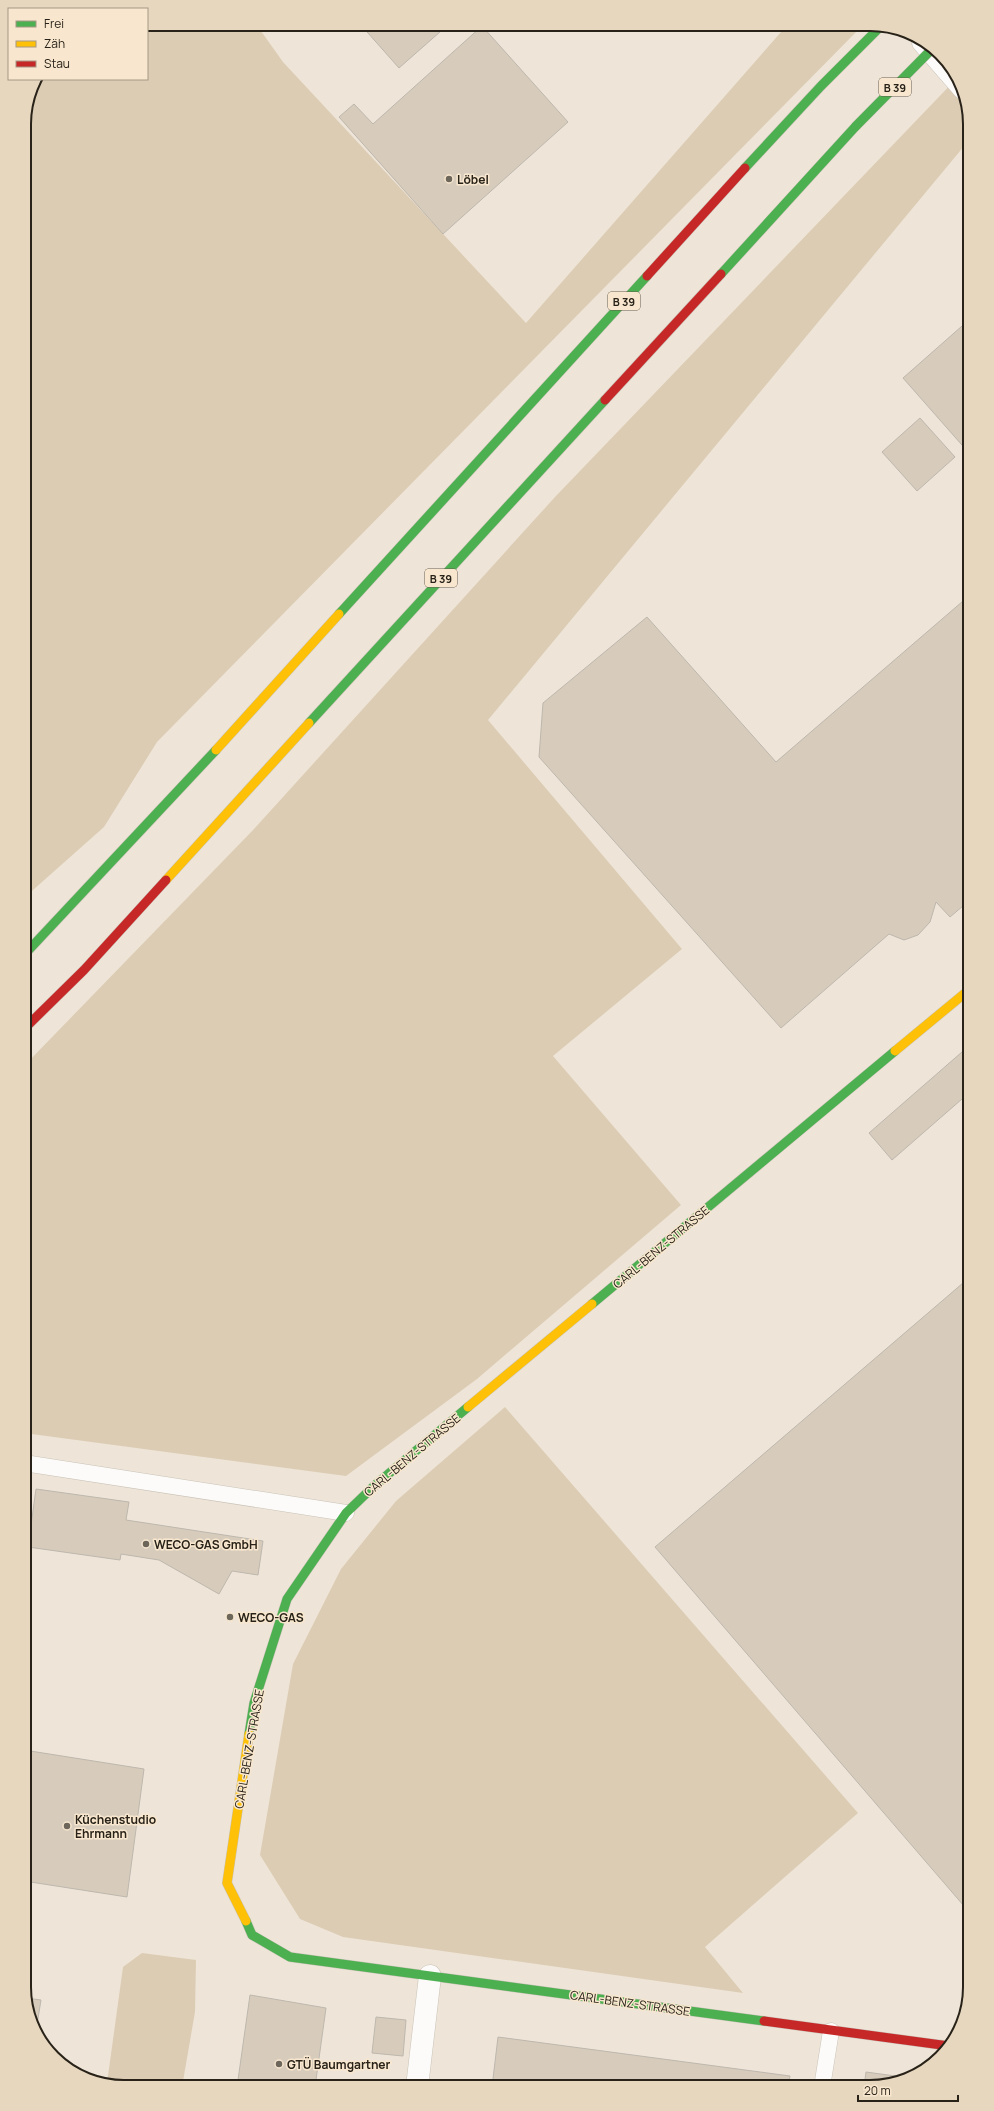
<svg xmlns="http://www.w3.org/2000/svg" width="994" height="2111" viewBox="0 0 994 2111" font-family="Manrope,sans-serif">
  <rect width="100%" height="100%" fill="#eee5d8"/>
  <g fill="#dcccb4">
    <polygon points="147,24 256,24 283,62 526,323 788,24 864,24 157,742 104,827 24,898 24,118 32,86 36,79 147,79"/>
    <path d="M957,78C968,94 970,120 970,139L488,720L682,949L553,1056L681,1205L477,1379L346,1476L24,1433V1066L254,829L555,497Z"/>
    <polygon points="505,1407 858,1813 705,1947 743,1993 343,1937 300,1919 260,1855 293,1664 341,1569 396,1501"/>
    <polygon points="142,1953 196,1960 195,2012 182,2087 118,2087 107,2083 123,1967"/>
  </g>
  <g fill="#d7ccbc" stroke="#beb7ad">
    <polygon points="360,24 449,24 399,68"/>
    <polygon points="482,26 568,122 443,234 339,117 354,104 373,124"/>
    <polygon points="970,319 970,395 965,399 970,404 969,453 903,378"/>
    <polygon points="920,418 955,457 917,491 882,452"/>
    <polygon points="970,595 970,900 950,917 936,902 930,922 918,935 904,940 889,934 781,1028 539,757 543,703 647,617 776,762"/>
    <polygon points="970,1045 970,1092 892,1160 869,1133"/>
    <polygon points="970,1277 970,1913 655,1547"/>
    <polygon points="36,1489 129,1502 126,1520 263,1541 258,1575 232,1571 219,1594 159,1560 121,1554 120,1560 28,1547"/>
    <polygon points="24,1750 144,1769 127,1897 24,1881"/>
    <polygon points="250,1995 326,2008 315,2087 237,2087"/>
    <polygon points="26,1998 41,2000 36,2031 32,2025"/>
    <polygon points="376,2017 406,2020 403,2056 372,2053"/>
    <polygon points="498,2037 790,2076 788,2087 492,2087"/>
    <polygon points="866,2072 910,2078 864,2087"/>
  </g>
  <g fill="none" stroke-linecap="round" stroke-linejoin="round">
    <defs>
      <g id="lane">
        <polyline points="24,1463 346,1513"/>
        <polyline points="822,2087 831,2031"/>
      </g>
      <g id="street">
        <polyline points="923,42 963,88"/>
        <polyline points="417,2087 430,1976"/>
      </g>
      <g id="fast">
        <polyline points="745,168 821,86 881,26"/>
        <polyline points="721,274 856,126"/>
        <polyline points="339,614 647,276"/>
        <polyline points="309,723 605,400"/>
        <polyline points="24,955 216,750"/>
        <polyline points="592,1304 895,1051"/>
        <polyline points="249,1734 254,1703 287,1599 346,1513 374,1486 468,1407"/>
        <polyline points="246,1921 252,1935 290,1957 764,2021"/>
      </g>
      <g id="slow">
        <polyline points="216,750 339,614"/>
        <polyline points="166,880 309,723"/>
        <polyline points="895,1051 970,989"/>
        <polyline points="468,1407 592,1304"/>
        <polyline points="246,1921 227,1883 249,1734"/>
      </g>
      <g id="jam">
        <polyline points="647,276 745,168"/>
        <polyline points="605,400 721,274"/>
        <polyline points="24,1029 84,970 166,880"/>
        <polyline points="764,2021 949,2046"/>
      </g>
    </defs>
    <use href="#lane" stroke="#c9c2b7" stroke-width="17"/>
    <use href="#street" stroke="#c9c2b7" stroke-width="23"/>
    <use href="#fast" stroke="#c9c2b7" stroke-width="10"/>
    <use href="#slow" stroke="#c9c2b7" stroke-width="10"/>
    <use href="#jam" stroke="#c9c2b7" stroke-width="10"/>
    <use href="#lane" stroke="#fcfbf9" stroke-width="16"/>
    <use href="#street" stroke="#fcfbf9" stroke-width="22"/>
    <use href="#fast" stroke="#4caf50" stroke-width="9"/>
    <use href="#slow" stroke="#ffc107" stroke-width="9"/>
    <use href="#jam" stroke="#c62828" stroke-width="9"/>
    <defs>
      <polyline id="fast-bridge" points="856,126 933,48"/>
    </defs>
    <use href="#fast-bridge" stroke="#c9c2b7" stroke-width="10" stroke-linecap="butt"/>
    <use href="#fast-bridge" stroke="#4caf50" stroke-width="9"/>
  </g>
  <g fill="#6d665b" stroke="#f8e7ce" stroke-width="1.5">
    <circle cx="449" cy="179" r="4"/>
    <circle cx="146" cy="1544" r="4"/>
    <circle cx="230" cy="1617" r="4"/>
    <circle cx="67" cy="1826" r="4"/>
    <circle cx="279" cy="2064" r="4"/>
  </g>
  <g text-anchor="middle" dominant-baseline="central" stroke-width="3" stroke-linejoin="round" paint-order="stroke">
    <g fill="#f8e7ce" stroke="#665d4f" stroke-width="1">
      <rect x="879" y="78" width="32" height="18" rx="3"/>
      <rect x="608" y="292" width="32" height="18" rx="3"/>
      <rect x="425" y="569" width="32" height="18" rx="3"/>
    </g>
    <g font-size="11" font-weight="bold" fill="#282218">
      <text x="895" y="87">B 39</text>
      <text x="624" y="301">B 39</text>
      <text x="441" y="578">B 39</text>
    </g>
    <g font-size="12" font-weight="bold" fill="#282218" stroke="#f8e7ce" text-anchor="start">
      <text x="457" y="179">Löbel</text>
      <text x="154" y="1544">WECO-GAS GmbH</text>
      <text x="238" y="1617">WECO-GAS</text>
      <text x="75" y="1819">Küchenstudio<tspan x="75" dy="14">Ehrmann</tspan></text>
      <text x="287" y="2064">GTÜ Baumgartner</text>
    </g>
    <g font-size="12" fill="#282218" stroke="#f8e7ce">
      <text transform="translate(661 1247) rotate(-40)">CARL-BENZ-STRASSE</text>
      <text transform="translate(412 1455) rotate(-40)">CARL-BENZ-STRASSE</text>
      <text transform="translate(249 1749) rotate(-80)">CARL-BENZ-STRASSE</text>
      <text transform="translate(630 2003) rotate(8)">CARL-BENZ-STRASSE</text>
    </g>
  </g>
  <path d="M0 0H994V2111H0ZM124 31H870A93 93 0 0 1 963 124V1987A93 93 0 0 1 870 2080H124A93 93 0 0 1 31 1987V124A93 93 0 0 1 124 31Z" fill="#e7d7bf" fill-rule="evenodd"/>
  <path fill="none" stroke="#282218" stroke-width="2" d="M124 31H870A93 93 0 0 1 963 124V1987A93 93 0 0 1 870 2080H124A93 93 0 0 1 31 1987V124A93 93 0 0 1 124 31Z"/>
  <rect x="8" y="8" width="140" height="72" fill="#f8e7ce" stroke="#a59885"/>
  <rect x="16" y="21" width="20" height="6" fill="#4caf50" stroke="#a59885"/>
  <text x="44" y="28" font-size="12" fill="#282218">Frei</text>
  <rect x="16" y="41" width="20" height="6" fill="#ffc107" stroke="#a59885"/>
  <text x="44" y="48" font-size="12" fill="#282218">Zäh</text>
  <rect x="16" y="61" width="20" height="6" fill="#c62828" stroke="#a59885"/>
  <text x="44" y="68" font-size="12" fill="#282218">Stau</text>
  <path d="M858 2095v6h100v-6" fill="none" stroke="#282218" stroke-width="2"/>
  <text x="864" y="2095" font-size="12" fill="#282218" stroke="#f8e7ce" stroke-width="3" paint-order="stroke">20 m</text>
</svg>
